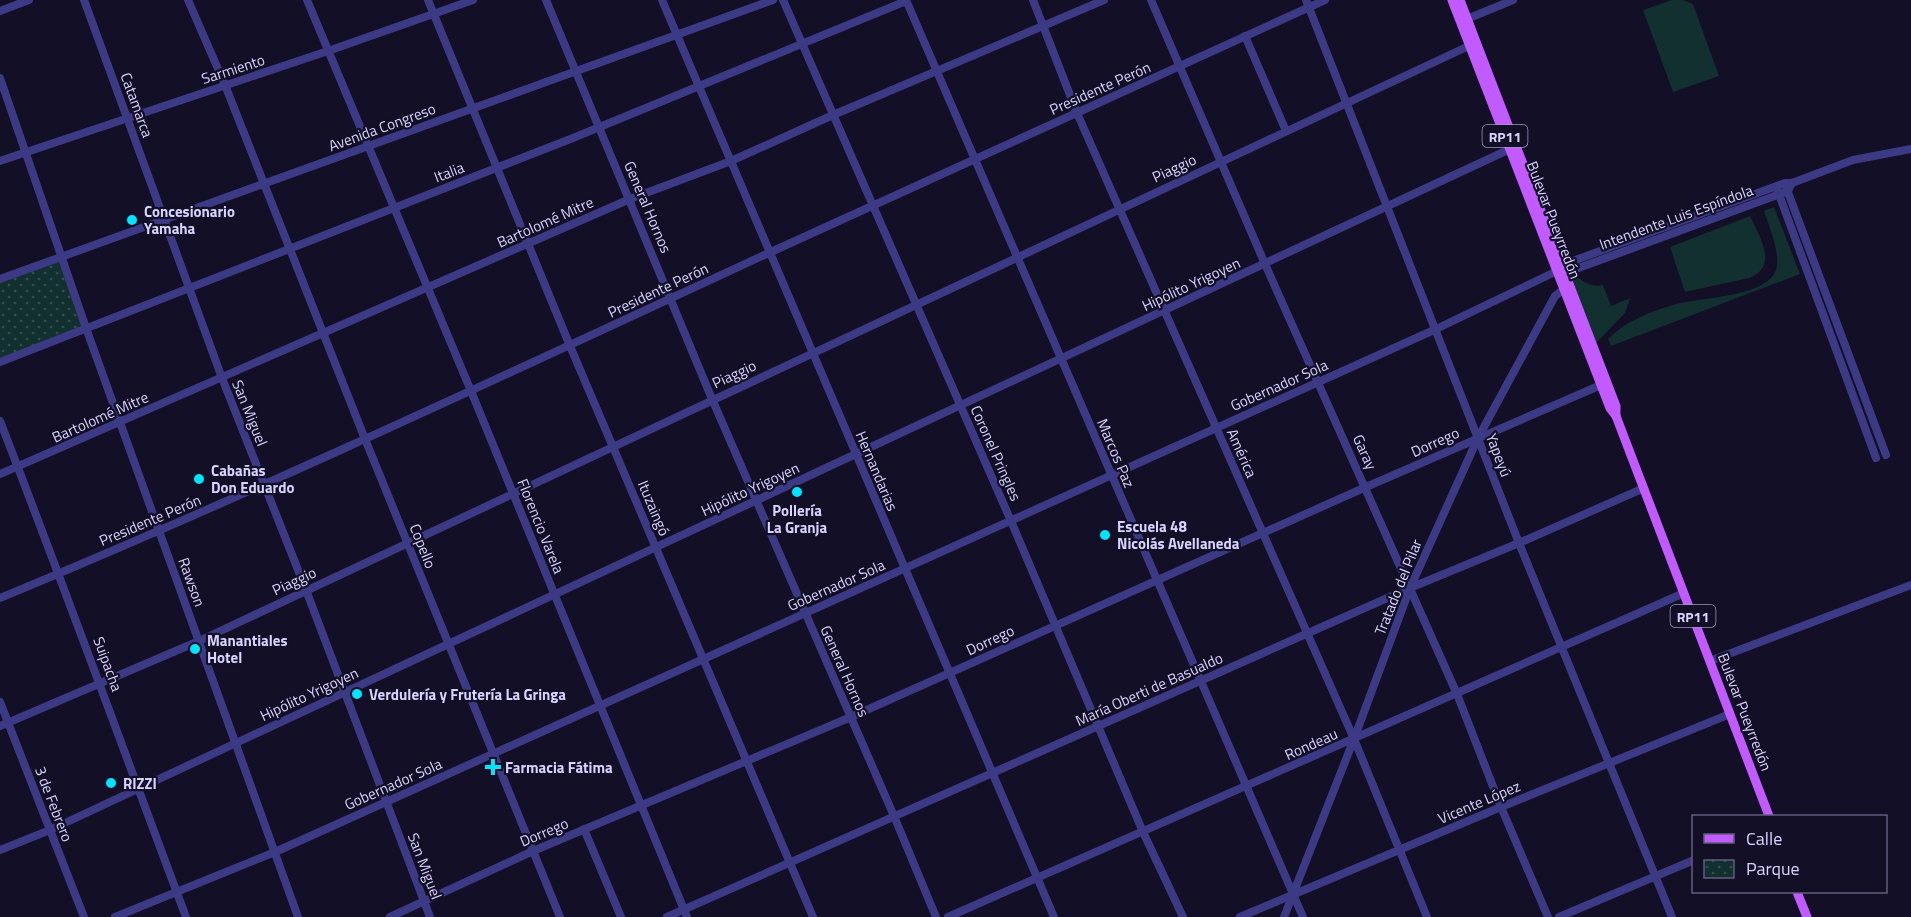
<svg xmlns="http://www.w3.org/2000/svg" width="1911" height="917" viewBox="0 0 1911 917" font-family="'Titillium Web',sans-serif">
  <defs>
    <pattern id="park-dots" width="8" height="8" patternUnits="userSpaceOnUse" patternTransform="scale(1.5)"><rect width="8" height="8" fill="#12302f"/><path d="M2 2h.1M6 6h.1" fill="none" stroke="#344d4e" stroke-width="1.8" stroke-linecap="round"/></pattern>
  </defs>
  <rect width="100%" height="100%" fill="#130f26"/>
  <g fill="#12302f">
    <polygon points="1672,0 1683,0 1693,4 1719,76 1673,92 1643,10"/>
    <path d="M1774,207L1800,274L1611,346L1608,339C1626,321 1649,312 1673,305C1698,297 1766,298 1776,270C1781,254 1769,226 1764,211Z"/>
    <path d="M1750,216C1760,237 1779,267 1749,278L1685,292L1670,247Z"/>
    <path d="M1573,274C1581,281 1592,288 1603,285L1611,306L1630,298L1625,313L1596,343L1571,279Z"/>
  </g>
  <polygon fill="url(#park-dots)" points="62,257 86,328 0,362 0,279"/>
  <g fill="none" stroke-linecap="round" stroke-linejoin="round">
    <g stroke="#3d3a85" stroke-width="8">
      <polyline points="84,0 222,378 306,590 430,917"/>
      <polyline points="188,0 225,85 365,439 560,917"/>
      <polyline points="307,0 471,391 687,917"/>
      <polyline points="428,0 570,346 813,917"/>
      <polyline points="546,0 712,399 894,816 936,917"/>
      <polyline points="662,0 1054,917"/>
      <polyline points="783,0 1011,521 1143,832 1183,917"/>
      <polyline points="906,0 1303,917"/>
      <polyline points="1033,0 1077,113 1354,739 1427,917"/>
      <polyline points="1151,0 1265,264 1457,694 1501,807 1548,917"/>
      <polyline points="1306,0 1519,543 1672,917"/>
      <polyline points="0,11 29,0"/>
      <polyline points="1462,21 1513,0"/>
      <polyline points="1245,36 1286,131"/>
      <polyline points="0,78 86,328 298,917"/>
      <polyline points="0,161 328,51 473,0"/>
      <polyline points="1786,187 1886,455"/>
      <polyline points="1777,189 1876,458"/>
      <polyline points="1560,268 1562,265 1785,183 1792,183 1853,160 1911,149"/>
      <polyline points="0,279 773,0"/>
      <polyline points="0,362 573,138 906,1"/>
      <path d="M0,421C64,586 124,751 186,917"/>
      <polyline points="0,474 630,199 731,161 833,115 1104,0"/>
      <path d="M0,598C261,490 516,370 773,251C957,167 1141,83 1325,0"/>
      <polyline points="1710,661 1911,585"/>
      <polyline points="0,702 84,917"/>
      <polyline points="0,726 199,641 1473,44"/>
      <polyline points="584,829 621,917"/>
      <polyline points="0,850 50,830 236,743 1510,149"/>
      <polyline points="115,917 275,852 1434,330 1557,271 1565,273 1788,191 1792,183"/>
      <polyline points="390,917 533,851 851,717 1366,487 1601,385"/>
      <polyline points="667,917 1410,588 1519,543 1644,488"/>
      <polyline points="948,917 1684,593"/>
      <polyline points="1240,917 1501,807 1730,714"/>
      <polyline points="1284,917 1354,739 1410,588 1478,438 1555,296 1568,286"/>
      <polyline points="1559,917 1694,860"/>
    </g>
    <g stroke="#c25bff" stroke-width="9">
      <polyline points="1452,0 1610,408 1616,416 1769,816"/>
      <polyline points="1460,0 1616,406 1616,416"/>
      <polyline points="1797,892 1807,917"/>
    </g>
  </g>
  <g fill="#00e5ff" stroke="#130f26" stroke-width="2">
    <circle cx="132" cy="220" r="6"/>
    <circle cx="199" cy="479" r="6"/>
    <circle cx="797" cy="492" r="6"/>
    <circle cx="1105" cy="535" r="6"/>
    <circle cx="195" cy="649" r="6"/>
    <circle cx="357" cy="694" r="6"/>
    <path d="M490 758h6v6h6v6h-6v6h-6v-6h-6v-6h6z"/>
    <circle cx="111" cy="783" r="6"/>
  </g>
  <g text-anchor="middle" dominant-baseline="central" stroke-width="4.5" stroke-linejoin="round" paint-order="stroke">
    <g fill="#130f26" stroke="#9e99be" stroke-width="1.5">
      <rect x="1482.5" y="125" width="45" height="22" rx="4.5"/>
      <rect x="1670.5" y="605" width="45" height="22" rx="4.5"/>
    </g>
    <g font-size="14" font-weight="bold" fill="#d9d4ff">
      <text x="1505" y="136">RP11</text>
      <text x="1693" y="616">RP11</text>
    </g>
    <g font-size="15" fill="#d9d4ff" stroke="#130f26">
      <text transform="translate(233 69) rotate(-18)">Sarmiento</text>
      <text transform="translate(1100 88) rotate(-24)">Presidente Perón</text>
      <text transform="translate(137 105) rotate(70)">Catamarca</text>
      <text transform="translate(382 127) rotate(-20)">Avenida Congreso</text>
      <text transform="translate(1174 168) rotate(-25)">Piaggio</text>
      <text transform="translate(449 172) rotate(-21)">Italia</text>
      <text transform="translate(648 207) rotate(67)">General Hornos</text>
      <text transform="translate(1676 217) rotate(-20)">Intendente Luis Espíndola</text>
      <text transform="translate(1554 220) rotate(69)">Bulevar Pueyrredón</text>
      <text transform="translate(545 222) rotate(-24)">Bartolomé Mitre</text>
      <text transform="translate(1191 284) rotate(-25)">Hipólito Yrigoyen</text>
      <text transform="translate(658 290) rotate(-25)">Presidente Perón</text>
      <text transform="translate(734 374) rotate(-25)">Piaggio</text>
      <text transform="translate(1279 385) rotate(-24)">Gobernador Sola</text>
      <text transform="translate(250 413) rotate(68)">San Miguel</text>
      <text transform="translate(100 417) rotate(-24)">Bartolomé Mitre</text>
      <text transform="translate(1435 442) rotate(-24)">Dorrego</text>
      <text transform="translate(1365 452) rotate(66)">Garay</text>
      <text transform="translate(996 453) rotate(66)">Coronel Pringles</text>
      <text transform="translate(1116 453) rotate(67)">Marcos Paz</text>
      <text transform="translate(1242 453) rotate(66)">América</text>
      <text transform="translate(1499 455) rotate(69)">Yapeyú</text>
      <text transform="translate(877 471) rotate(67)">Hernandarias</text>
      <text transform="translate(750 489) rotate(-25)">Hipólito Yrigoyen</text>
      <text transform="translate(654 508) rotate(67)">Ituzaingó</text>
      <text transform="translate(150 520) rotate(-23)">Presidente Perón</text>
      <text transform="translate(541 526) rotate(68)">Florencio Varela</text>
      <text transform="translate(423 546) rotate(68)">Copello</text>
      <text transform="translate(294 581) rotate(-25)">Piaggio</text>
      <text transform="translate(192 582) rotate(70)">Rawson</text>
      <text transform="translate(836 585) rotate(-24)">Gobernador Sola</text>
      <text transform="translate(1398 587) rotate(-68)">Tratado del Pilar</text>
      <text transform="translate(990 640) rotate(-25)">Dorrego</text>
      <text transform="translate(108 664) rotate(70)">Suipacha</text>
      <text transform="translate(845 671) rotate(66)">General Hornos</text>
      <text transform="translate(1149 689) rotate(-24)">María Oberti de Basualdo</text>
      <text transform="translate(309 694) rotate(-25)">Hipólito Yrigoyen</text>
      <text transform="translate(1745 712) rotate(69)">Bulevar Pueyrredón</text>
      <text transform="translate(1311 744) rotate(-24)">Rondeau</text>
      <text transform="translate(393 784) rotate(-24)">Gobernador Sola</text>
      <text transform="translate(1479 802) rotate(-23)">Vicente López</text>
      <text transform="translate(54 804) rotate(69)">3 de Febrero</text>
      <text transform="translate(544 832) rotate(-23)">Dorrego</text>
      <text transform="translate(425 866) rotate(69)">San Miguel</text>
    </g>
    <g font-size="15" font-weight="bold" fill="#d9d4ff" stroke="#130f26" text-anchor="start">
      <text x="144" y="211">Concesionario<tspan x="144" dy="17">Yamaha</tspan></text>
      <text x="211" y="470">Cabañas<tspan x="211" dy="17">Don Eduardo</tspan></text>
      <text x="797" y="510" text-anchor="middle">Pollería<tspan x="797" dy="17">La Granja</tspan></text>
      <text x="1117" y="526">Escuela 48<tspan x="1117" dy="17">Nicolás Avellaneda</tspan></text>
      <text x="207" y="640">Manantiales<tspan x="207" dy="17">Hotel</tspan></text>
      <text x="369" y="694">Verdulería y Frutería La Gringa</text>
      <text x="505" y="767">Farmacia Fátima</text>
      <text x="123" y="783">RIZZI</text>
    </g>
  </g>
  <rect x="1692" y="815" width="195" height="78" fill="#130f26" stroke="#625e7d" stroke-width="1.5"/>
  <rect x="1704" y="834" width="30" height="9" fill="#c25bff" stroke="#625e7d" stroke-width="1.5"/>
  <text x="1746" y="845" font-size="18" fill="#d9d4ff">Calle</text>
  <rect x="1704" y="860" width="30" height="18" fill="url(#park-dots)" stroke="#625e7d" stroke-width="1.5"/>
  <text x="1746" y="875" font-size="18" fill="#d9d4ff">Parque</text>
</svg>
